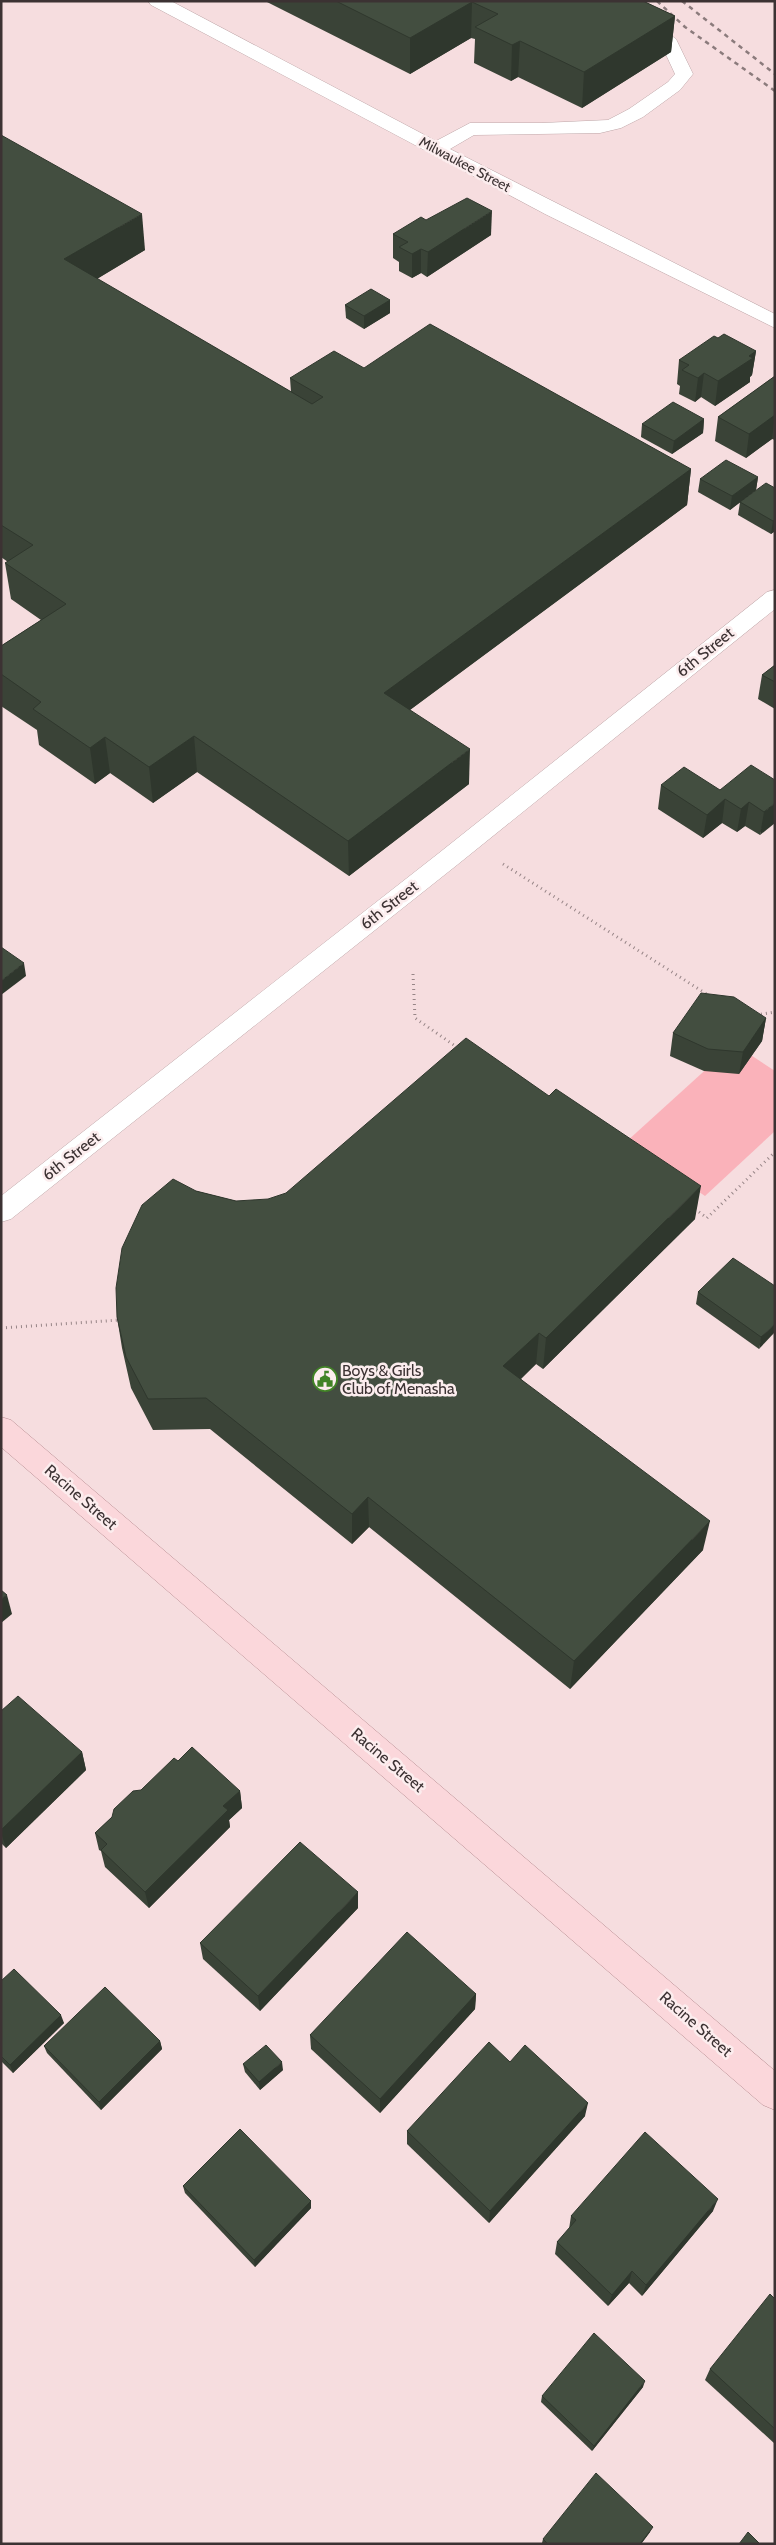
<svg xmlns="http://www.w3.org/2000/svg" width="776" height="2545" viewBox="0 0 776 2545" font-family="Cabin,sans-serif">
  <rect width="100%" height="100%" fill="#f6dddf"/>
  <polygon fill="#fab2ba" points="734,1044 775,1071 775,1131 705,1196 626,1142"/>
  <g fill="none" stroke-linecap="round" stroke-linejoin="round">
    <defs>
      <g id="minor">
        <polygon points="148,1 171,1 436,141 470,123 542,123 608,120 629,109 668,82 675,74 662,46 600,1 621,1 676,39 693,74 680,90 643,117 621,128 600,133 474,135 450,149 775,314 775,328 545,214 151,5"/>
        <polygon points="775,590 775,609 457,865 11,1219 1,1222 1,1196 439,853 767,592"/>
      </g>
      <polygon id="major" points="1,1417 11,1420 775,2071 775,2110 763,2105 1,1447"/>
    </defs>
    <use href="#minor" stroke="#bea6a8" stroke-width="1"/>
    <use href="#major" stroke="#b68c91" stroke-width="1"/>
    <g stroke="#978587" stroke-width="3" stroke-dasharray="1 4" stroke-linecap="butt">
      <polyline points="503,864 708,995"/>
      <polyline points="413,974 415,1018 458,1048"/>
      <polyline points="756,1015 775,1012"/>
      <polyline points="695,1209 707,1218 775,1152"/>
      <polyline points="1,1328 120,1320"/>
    </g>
    <use href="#minor" fill="#fff" fill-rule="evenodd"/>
    <use href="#major" fill="#fbd7db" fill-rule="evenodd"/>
    <g stroke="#8b7b7c" stroke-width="2.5" stroke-dasharray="4.5 4.5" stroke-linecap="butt">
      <polyline points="657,1 685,27 775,91"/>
      <polyline points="682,1 775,74"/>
    </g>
  </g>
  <g fill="#3a4337">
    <polygon points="265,1 643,1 675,16 671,52 582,108 518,77 511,81 474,63 475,39 471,38 410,74"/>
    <polygon points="1,135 145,250 97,279 291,392 290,378 364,368 691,469 687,505 410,710 469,784 349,876 197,772 153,803 110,773 95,784 39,745 37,730 1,706 1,646 41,620 11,599 5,563 8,562 1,557"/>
    <polygon points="426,220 491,235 427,277 421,273 412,278 399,271 399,262 393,258 393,234"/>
    <polygon points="390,300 390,313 364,329 346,318 345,305"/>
    <polygon points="718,338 756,351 752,375 750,377 750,382 715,406 701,397 695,402 679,394 680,386 677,384 679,360"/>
    <polygon points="775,376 775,440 772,439 746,458 715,441 718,417"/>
    <polygon points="704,419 703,433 672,454 641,437 642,424"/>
    <polygon points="758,477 756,490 730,510 698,492 700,479"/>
    <polygon points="775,488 775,531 771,534 738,515 740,502"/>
    <polygon points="775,665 775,709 758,699 762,675"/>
    <polygon points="775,780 760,835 745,826 737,832 722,823 703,838 658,809 661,785 720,790"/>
    <polygon points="766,1018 762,1041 739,1074 704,1071 670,1056 673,1033"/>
    <polygon points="196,1191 236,1201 695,1219 543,1369 536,1364 521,1379 703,1550 570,1689 369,1527 352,1544 210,1429 153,1430 131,1388 122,1348 117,1317"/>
    <polygon points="775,1286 759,1349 696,1304 698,1292"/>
    <polygon points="1,1711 82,1752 86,1770 6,1848 1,1843"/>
    <polygon points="178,1761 240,1791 242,1808 229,1820 230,1827 149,1908 105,1867 101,1851 99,1850 95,1833 141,1790"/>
    <polygon points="358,1908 260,2011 203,1959 200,1943"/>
    <polygon points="1,1981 64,2023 13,2073 1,2061"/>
    <polygon points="476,1994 475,2009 380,2113 311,2049 310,2035"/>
    <polygon points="160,2041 162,2049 101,2110 47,2053 44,2046"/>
    <polygon points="510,2062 585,2116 489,2223 407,2144 407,2131"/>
    <polygon points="243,2064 283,2070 260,2090 245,2072"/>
    <polygon points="183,2186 311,2201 311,2208 255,2267 185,2193"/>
    <polygon points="713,2211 642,2296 629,2283 608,2306 555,2254 557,2242 569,2229 571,2216"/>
    <polygon points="775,2299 775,2444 705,2380 710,2369"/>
    <polygon points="643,2387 592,2451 541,2402 542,2396"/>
    <polygon points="650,2532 641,2544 542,2543 543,2539"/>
  </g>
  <g fill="#2f372d">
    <polygon points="472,2 471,38 410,74 410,38"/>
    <polygon points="675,16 671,52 582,108 584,72"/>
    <polygon points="520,41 518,77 511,81 512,45"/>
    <polygon points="492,211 491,235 427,277 428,252"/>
    <polygon points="142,214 145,250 68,296 64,259"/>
    <polygon points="421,249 421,273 412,278 412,254"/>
    <polygon points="390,300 390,313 364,329 364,316"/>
    <polygon points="756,351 752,375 750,377 750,382 715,406 718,381"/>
    <polygon points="704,373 701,397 695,402 698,378"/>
    <polygon points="775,415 772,439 746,458 749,434"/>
    <polygon points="704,419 703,433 672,454 674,441"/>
    <polygon points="691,469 687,505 384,729 384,693"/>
    <polygon points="758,477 756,490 730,510 732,496"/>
    <polygon points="775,520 775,531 771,534 773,521"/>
    <polygon points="194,736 197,772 153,803 149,767"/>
    <polygon points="105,737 110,773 95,784 90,748"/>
    <polygon points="470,749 469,784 349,876 348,841"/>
    <polygon points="725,799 722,823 703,838 707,815"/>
    <polygon points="749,802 745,826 737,832 741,809"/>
    <polygon points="775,803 775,823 760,835 764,812"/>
    <polygon points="24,963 26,976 1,995 1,981"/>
    <polygon points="766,1018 762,1041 739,1074 743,1052"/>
    <polygon points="701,1186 695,1219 543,1369 546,1338"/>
    <polygon points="775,1324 775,1332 759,1349 761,1337"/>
    <polygon points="539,1333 536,1364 501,1397 503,1366"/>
    <polygon points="368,1497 369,1527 352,1544 352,1514"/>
    <polygon points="710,1521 703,1550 570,1689 574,1661"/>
    <polygon points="7,1595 12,1614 1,1623 1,1599"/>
    <polygon points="82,1752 86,1770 6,1848 1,1833 1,1830"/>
    <polygon points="240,1791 242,1808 229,1820 230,1827 149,1908 145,1892 223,1806"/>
    <polygon points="358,1892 358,1908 260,2011 258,1996"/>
    <polygon points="476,1994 475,2009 380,2113 380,2099"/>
    <polygon points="61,2015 64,2023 13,2073 10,2065"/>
    <polygon points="160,2041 162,2049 101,2110 99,2102"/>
    <polygon points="282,2062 283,2070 260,2090 259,2082"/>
    <polygon points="588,2103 585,2116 489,2223 490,2211"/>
    <polygon points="718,2199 713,2211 642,2296 646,2285"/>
    <polygon points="311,2201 311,2208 255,2267 254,2260"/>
    <polygon points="632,2271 629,2283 608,2306 612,2295"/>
    <polygon points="645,2381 643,2387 592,2451 594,2446"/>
    <polygon points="653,2527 650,2532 641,2544 640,2544"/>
  </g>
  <g fill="#434e40" stroke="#2f372d">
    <polygon points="336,1 643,1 675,16 584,72 520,41 512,45 475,27 498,14 472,2 410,38"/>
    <polygon points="1,135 142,214 64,259 312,404 323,397 290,378 334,351 364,368 430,324 691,469 384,693 470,749 348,841 194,736 149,767 105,737 90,748 33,709 41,702 1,674 1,646 66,604 5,563 33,545 1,525"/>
    <polygon points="467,198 492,211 428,252 421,249 412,254 399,247 408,242 393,234 421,217 426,220"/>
    <polygon points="371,289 390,300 364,316 345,305"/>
    <polygon points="724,334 756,351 749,356 753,358 718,381 704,373 698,378 682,370 689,365 679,360 714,336 718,338"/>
    <polygon points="775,376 775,415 749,434 718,417"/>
    <polygon points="673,402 704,419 674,441 642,424"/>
    <polygon points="726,460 758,477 732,496 700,479"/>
    <polygon points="766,483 775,488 775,520 773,521 740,502"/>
    <polygon points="775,665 775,682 762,675"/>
    <polygon points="751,765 775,780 775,803 764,812 749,802 741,809 725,799 707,815 661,785 684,767 720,790"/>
    <polygon points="1,947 24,963 1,981"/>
    <polygon points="701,993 734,997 766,1018 743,1052 708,1049 673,1033"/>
    <polygon points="466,1038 549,1096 556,1089 701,1186 546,1338 539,1333 503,1366 710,1521 574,1661 368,1497 352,1514 206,1398 148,1399 126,1357 117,1317 116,1288 122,1248 142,1205 173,1179 196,1191 236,1201 268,1199 286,1193"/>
    <polygon points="733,1258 775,1286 775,1324 761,1337 698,1292"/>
    <polygon points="1,1590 7,1595 1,1599"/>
    <polygon points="18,1696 82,1752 1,1830 1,1711"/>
    <polygon points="192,1747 240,1791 223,1806 228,1810 145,1892 101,1850 107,1844 95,1833 112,1817 114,1809 133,1791 141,1790 174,1758 178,1761"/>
    <polygon points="300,1842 358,1892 258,1996 200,1943"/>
    <polygon points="407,1932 476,1994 380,2099 310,2035"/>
    <polygon points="14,1969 61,2015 10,2065 1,2056 1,1981"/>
    <polygon points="105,1987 160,2041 99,2102 44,2046"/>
    <polygon points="489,2042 510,2062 525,2045 588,2103 490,2211 407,2131"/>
    <polygon points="266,2045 282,2062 259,2082 243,2064"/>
    <polygon points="240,2129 311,2201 254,2260 183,2186"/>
    <polygon points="645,2132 718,2199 646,2285 632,2271 612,2295 557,2242 576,2220 571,2216"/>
    <polygon points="770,2294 775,2299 775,2429 710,2369"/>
    <polygon points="594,2333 645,2381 594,2446 542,2396"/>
    <polygon points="596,2473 653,2527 640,2544 548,2544 543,2539"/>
    <polygon points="748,2532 760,2544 739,2544"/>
  </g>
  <defs>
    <symbol id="civic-ring" viewBox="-11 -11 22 22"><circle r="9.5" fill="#fcedee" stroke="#418326" stroke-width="1.5"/><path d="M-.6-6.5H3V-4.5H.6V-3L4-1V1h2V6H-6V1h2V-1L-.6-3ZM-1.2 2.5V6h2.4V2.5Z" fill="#418326"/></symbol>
  </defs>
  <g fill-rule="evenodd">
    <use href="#civic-ring" x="311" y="1365" width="28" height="28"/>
  </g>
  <g text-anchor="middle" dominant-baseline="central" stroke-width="5" stroke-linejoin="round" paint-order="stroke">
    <g font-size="14" fill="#3c3233" stroke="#fcedee">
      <text transform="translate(465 164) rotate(28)">Milwaukee Street</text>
    </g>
    <g font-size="16" fill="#3c3233" stroke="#fcedee">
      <text transform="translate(705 652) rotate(-39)">6th Street</text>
      <text transform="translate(389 905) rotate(-38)">6th Street</text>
      <text transform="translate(71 1156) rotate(-38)">6th Street</text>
      <text transform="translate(81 1497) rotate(41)">Racine Street</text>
      <text transform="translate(388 1760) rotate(40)">Racine Street</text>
      <text transform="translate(696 2024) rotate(41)">Racine Street</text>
    </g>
    <g font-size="16" fill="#3c3233" stroke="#fcedee" text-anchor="start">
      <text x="342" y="1370">Boys &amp; Girls<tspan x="342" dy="18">Club of Menasha</tspan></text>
    </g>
  </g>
  <rect width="776" height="2545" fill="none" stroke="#3c3233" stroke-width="5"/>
</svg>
